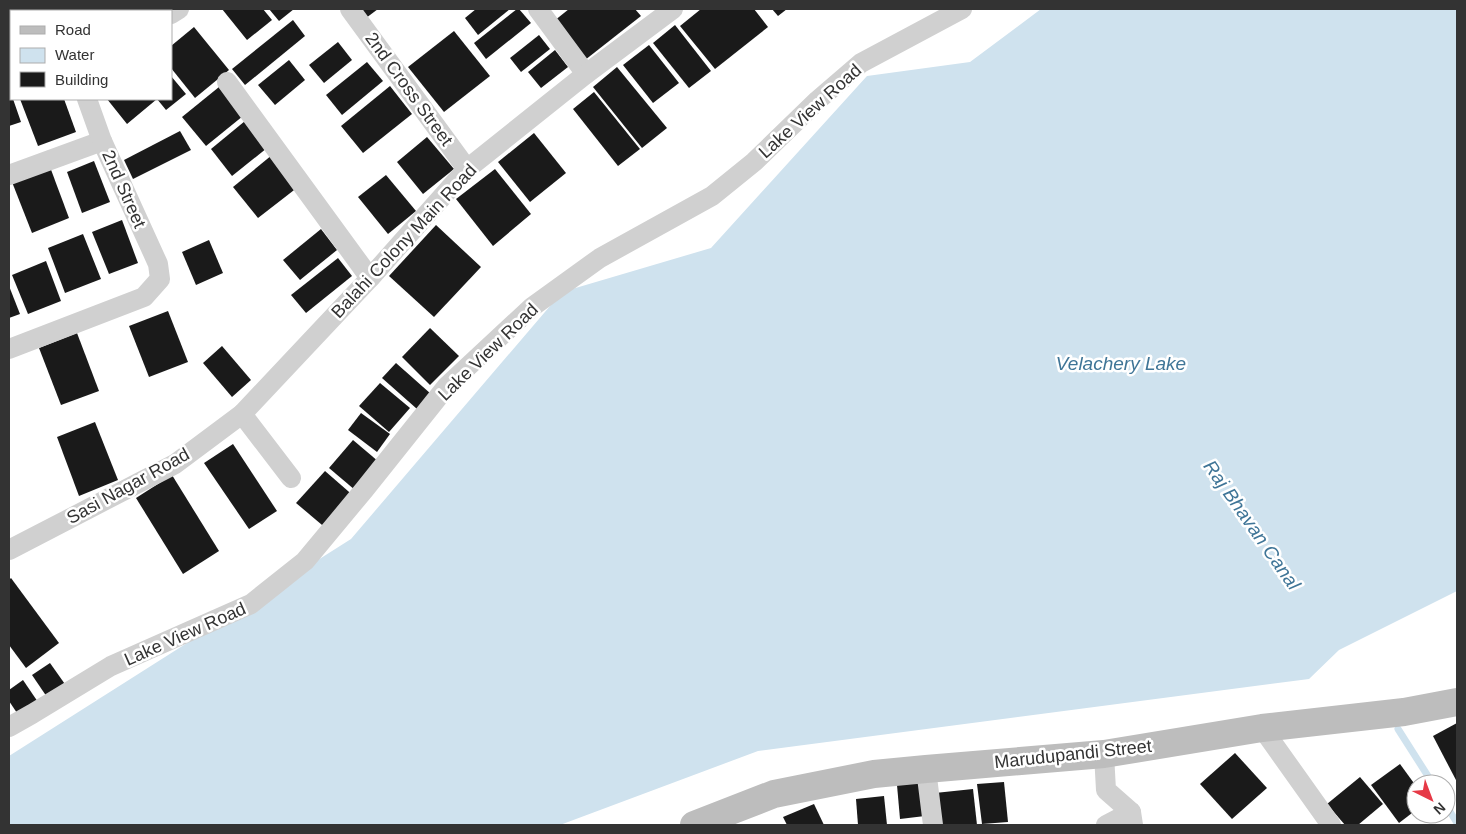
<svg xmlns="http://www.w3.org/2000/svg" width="1466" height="834" viewBox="0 0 1466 834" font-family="Arial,sans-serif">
  <rect width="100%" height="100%" fill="#fff"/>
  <polygon fill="#cfe2ee" points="1041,9 1457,9 1457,591 1339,650 1309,679 758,751 560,825 9,825 9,756 351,539 562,292 711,248 867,76 970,62"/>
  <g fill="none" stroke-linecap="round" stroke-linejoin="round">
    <g stroke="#cfe2ee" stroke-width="7">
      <polyline points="1398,729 1433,784"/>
      <polyline points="1446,805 1457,823"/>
    </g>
  </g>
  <g fill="#1a1a1a">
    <polygon points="59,9 128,9 130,11 61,11"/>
    <polygon points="137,9 153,9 150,11 139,11"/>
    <polygon points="222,9 263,9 272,20 247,40"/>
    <polygon points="269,9 294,9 279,21"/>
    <polygon points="359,9 378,9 366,18"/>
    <polygon points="476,9 510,9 478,35 465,18"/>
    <polygon points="517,9 519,9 531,23 486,59 474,43"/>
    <polygon points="569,9 635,9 641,16 585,60 554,21"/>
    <polygon points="701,9 754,9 768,27 715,69 680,26"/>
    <polygon points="772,9 787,9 778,16"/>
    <polygon points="293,20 305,36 245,85 232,69"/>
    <polygon points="11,24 11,56 9,50 9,25"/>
    <polygon points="675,25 711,71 689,88 653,43"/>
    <polygon points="194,27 229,70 195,98 171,68 171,46"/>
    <polygon points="454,31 490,76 444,112 408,67"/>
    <polygon points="539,35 550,49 521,72 510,58"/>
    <polygon points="338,42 352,60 324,83 309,65"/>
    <polygon points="649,45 679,83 653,103 623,65"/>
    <polygon points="555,50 568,67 541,88 528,72"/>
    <polygon points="11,59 11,75 9,68 9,60"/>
    <polygon points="289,60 305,80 275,105 258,85"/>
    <polygon points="367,62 383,81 342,115 326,95"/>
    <polygon points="617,67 667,128 642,148 593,87"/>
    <polygon points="171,76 186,94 166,110 157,99 127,124 107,99 171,99"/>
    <polygon points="390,86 412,114 363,153 341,126"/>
    <polygon points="9,87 11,93 11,99 13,99 21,122 9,126"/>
    <polygon points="219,87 243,116 206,146 182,117"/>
    <polygon points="594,92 640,149 618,166 573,109"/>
    <polygon points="20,99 64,99 76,132 38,146"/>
    <polygon points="245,121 267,148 232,176 211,149"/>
    <polygon points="180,131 191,150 133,179 124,160"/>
    <polygon points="534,133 566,173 530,202 498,162"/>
    <polygon points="427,137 454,169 423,194 397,162"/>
    <polygon points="272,155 298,187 258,218 233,187"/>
    <polygon points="94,161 110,202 82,213 67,172"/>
    <polygon points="50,167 69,218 32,233 12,182"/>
    <polygon points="495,169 531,214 493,246 456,199"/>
    <polygon points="386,175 416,211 388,234 358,197"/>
    <polygon points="122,220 138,263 109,274 92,232"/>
    <polygon points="436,225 481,267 434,317 389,276"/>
    <polygon points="321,229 337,250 300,280 283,260"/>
    <polygon points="83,234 101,279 65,293 48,248"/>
    <polygon points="209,240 223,273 196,285 182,252"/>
    <polygon points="338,258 352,276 306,313 291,295"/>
    <polygon points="46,261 61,301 28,314 12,275"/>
    <polygon points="9,286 20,314 9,318"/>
    <polygon points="168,311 188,362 149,377 129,326"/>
    <polygon points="430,328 459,356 430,385 402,357"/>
    <polygon points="77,333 99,391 61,405 39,348"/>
    <polygon points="222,346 251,380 232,397 203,363"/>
    <polygon points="396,363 431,394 417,409 382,378"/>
    <polygon points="380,383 410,408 389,432 359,406"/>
    <polygon points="361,413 390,434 377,452 348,430"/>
    <polygon points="95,422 118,480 79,496 57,437"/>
    <polygon points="353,440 379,462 355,490 329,468"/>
    <polygon points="233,444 277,511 249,529 204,463"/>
    <polygon points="325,471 356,498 328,530 296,503"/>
    <polygon points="172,475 219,551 183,574 136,498"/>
    <polygon points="11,578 59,643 26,668 9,645 9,580"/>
    <polygon points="50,663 67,687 49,700 32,675"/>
    <polygon points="23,680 40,705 21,719 9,701 9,690"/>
    <polygon points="1457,723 1457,782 1433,736"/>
    <polygon points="1235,753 1267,788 1232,819 1200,784"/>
    <polygon points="1400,764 1416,786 1416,810 1399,823 1371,785"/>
    <polygon points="1360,777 1383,804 1358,825 1345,825 1327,804"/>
    <polygon points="1004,782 1008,822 982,824 977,784"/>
    <polygon points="921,783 925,816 900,819 897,785"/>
    <polygon points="973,789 977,825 938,825 935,793"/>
    <polygon points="884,796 887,825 858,825 856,799"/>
    <polygon points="814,804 824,825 787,825 783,817"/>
  </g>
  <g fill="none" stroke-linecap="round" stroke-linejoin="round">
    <g stroke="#d0d0d0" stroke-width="20">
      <polyline points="48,9 49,11"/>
      <polyline points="350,9 467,169"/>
      <polyline points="538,9 586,74"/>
      <polyline points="171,14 179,9"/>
      <polyline points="227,82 370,278"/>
      <polyline points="9,175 102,141"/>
      <polyline points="9,349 144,297 160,279 158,264 102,141 87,99"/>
      <polyline points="242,414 291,478"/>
      <polyline points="9,550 175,464 242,414 370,278 467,169 586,74 673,9"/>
      <polyline points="9,727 32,714 111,666 251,604 305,561 364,490 447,386 532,307 600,258 712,196 754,162 818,100 861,63 962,9"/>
      <polyline points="1262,728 1331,825"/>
      <polyline points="1104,754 1106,790 1131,812 1133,825"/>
      <polyline points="926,769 933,825"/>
      <polyline points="1106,825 1131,812"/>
    </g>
    <polyline stroke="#bdbdbd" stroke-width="28" points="694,825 774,794 874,774 926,769 1104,754 1262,728 1404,712 1457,702"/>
  </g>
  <g text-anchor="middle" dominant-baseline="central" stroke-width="5" stroke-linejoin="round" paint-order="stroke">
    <g font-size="18" fill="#333" stroke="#fff">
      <text transform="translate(409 89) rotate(54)">2nd Cross Street</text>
      <text transform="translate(810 111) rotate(-42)">Lake View Road</text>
      <text transform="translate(124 189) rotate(66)">2nd Street</text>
      <text transform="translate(404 241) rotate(-47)">Balahi Colony Main Road</text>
      <text transform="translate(488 352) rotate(-44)">Lake View Road</text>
      <text transform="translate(128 486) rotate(-29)">Sasi Nagar Road</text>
      <text transform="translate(185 634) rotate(-24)">Lake View Road</text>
      <text transform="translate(1073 754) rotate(-6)">Marudupandi Street</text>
    </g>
    <g font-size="19" font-style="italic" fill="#3f7597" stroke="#fff">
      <text x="1121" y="363">Velachery Lake</text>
      <text transform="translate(1252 525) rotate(55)">Raj Bhavan Canal</text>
    </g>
  </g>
  <rect width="1466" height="834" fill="none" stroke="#333333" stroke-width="20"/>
  <rect x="10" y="10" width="162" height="90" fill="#ffffff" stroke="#adadad"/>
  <rect x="20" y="26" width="25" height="8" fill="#bdbdbd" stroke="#adadad"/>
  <text x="55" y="35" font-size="15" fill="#333333">Road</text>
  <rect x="20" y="48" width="25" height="15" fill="#cfe2ee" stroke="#adadad"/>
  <text x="55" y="60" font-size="15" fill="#333333">Water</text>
  <rect x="20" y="72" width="25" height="15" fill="#1a1a1a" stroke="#adadad"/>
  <text x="55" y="85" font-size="15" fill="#333333">Building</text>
  <g transform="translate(1431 799) rotate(138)"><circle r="24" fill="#ffffff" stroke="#adadad"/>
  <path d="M0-4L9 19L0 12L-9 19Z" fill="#e63946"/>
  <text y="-8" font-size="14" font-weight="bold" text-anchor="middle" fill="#333333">N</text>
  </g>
</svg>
